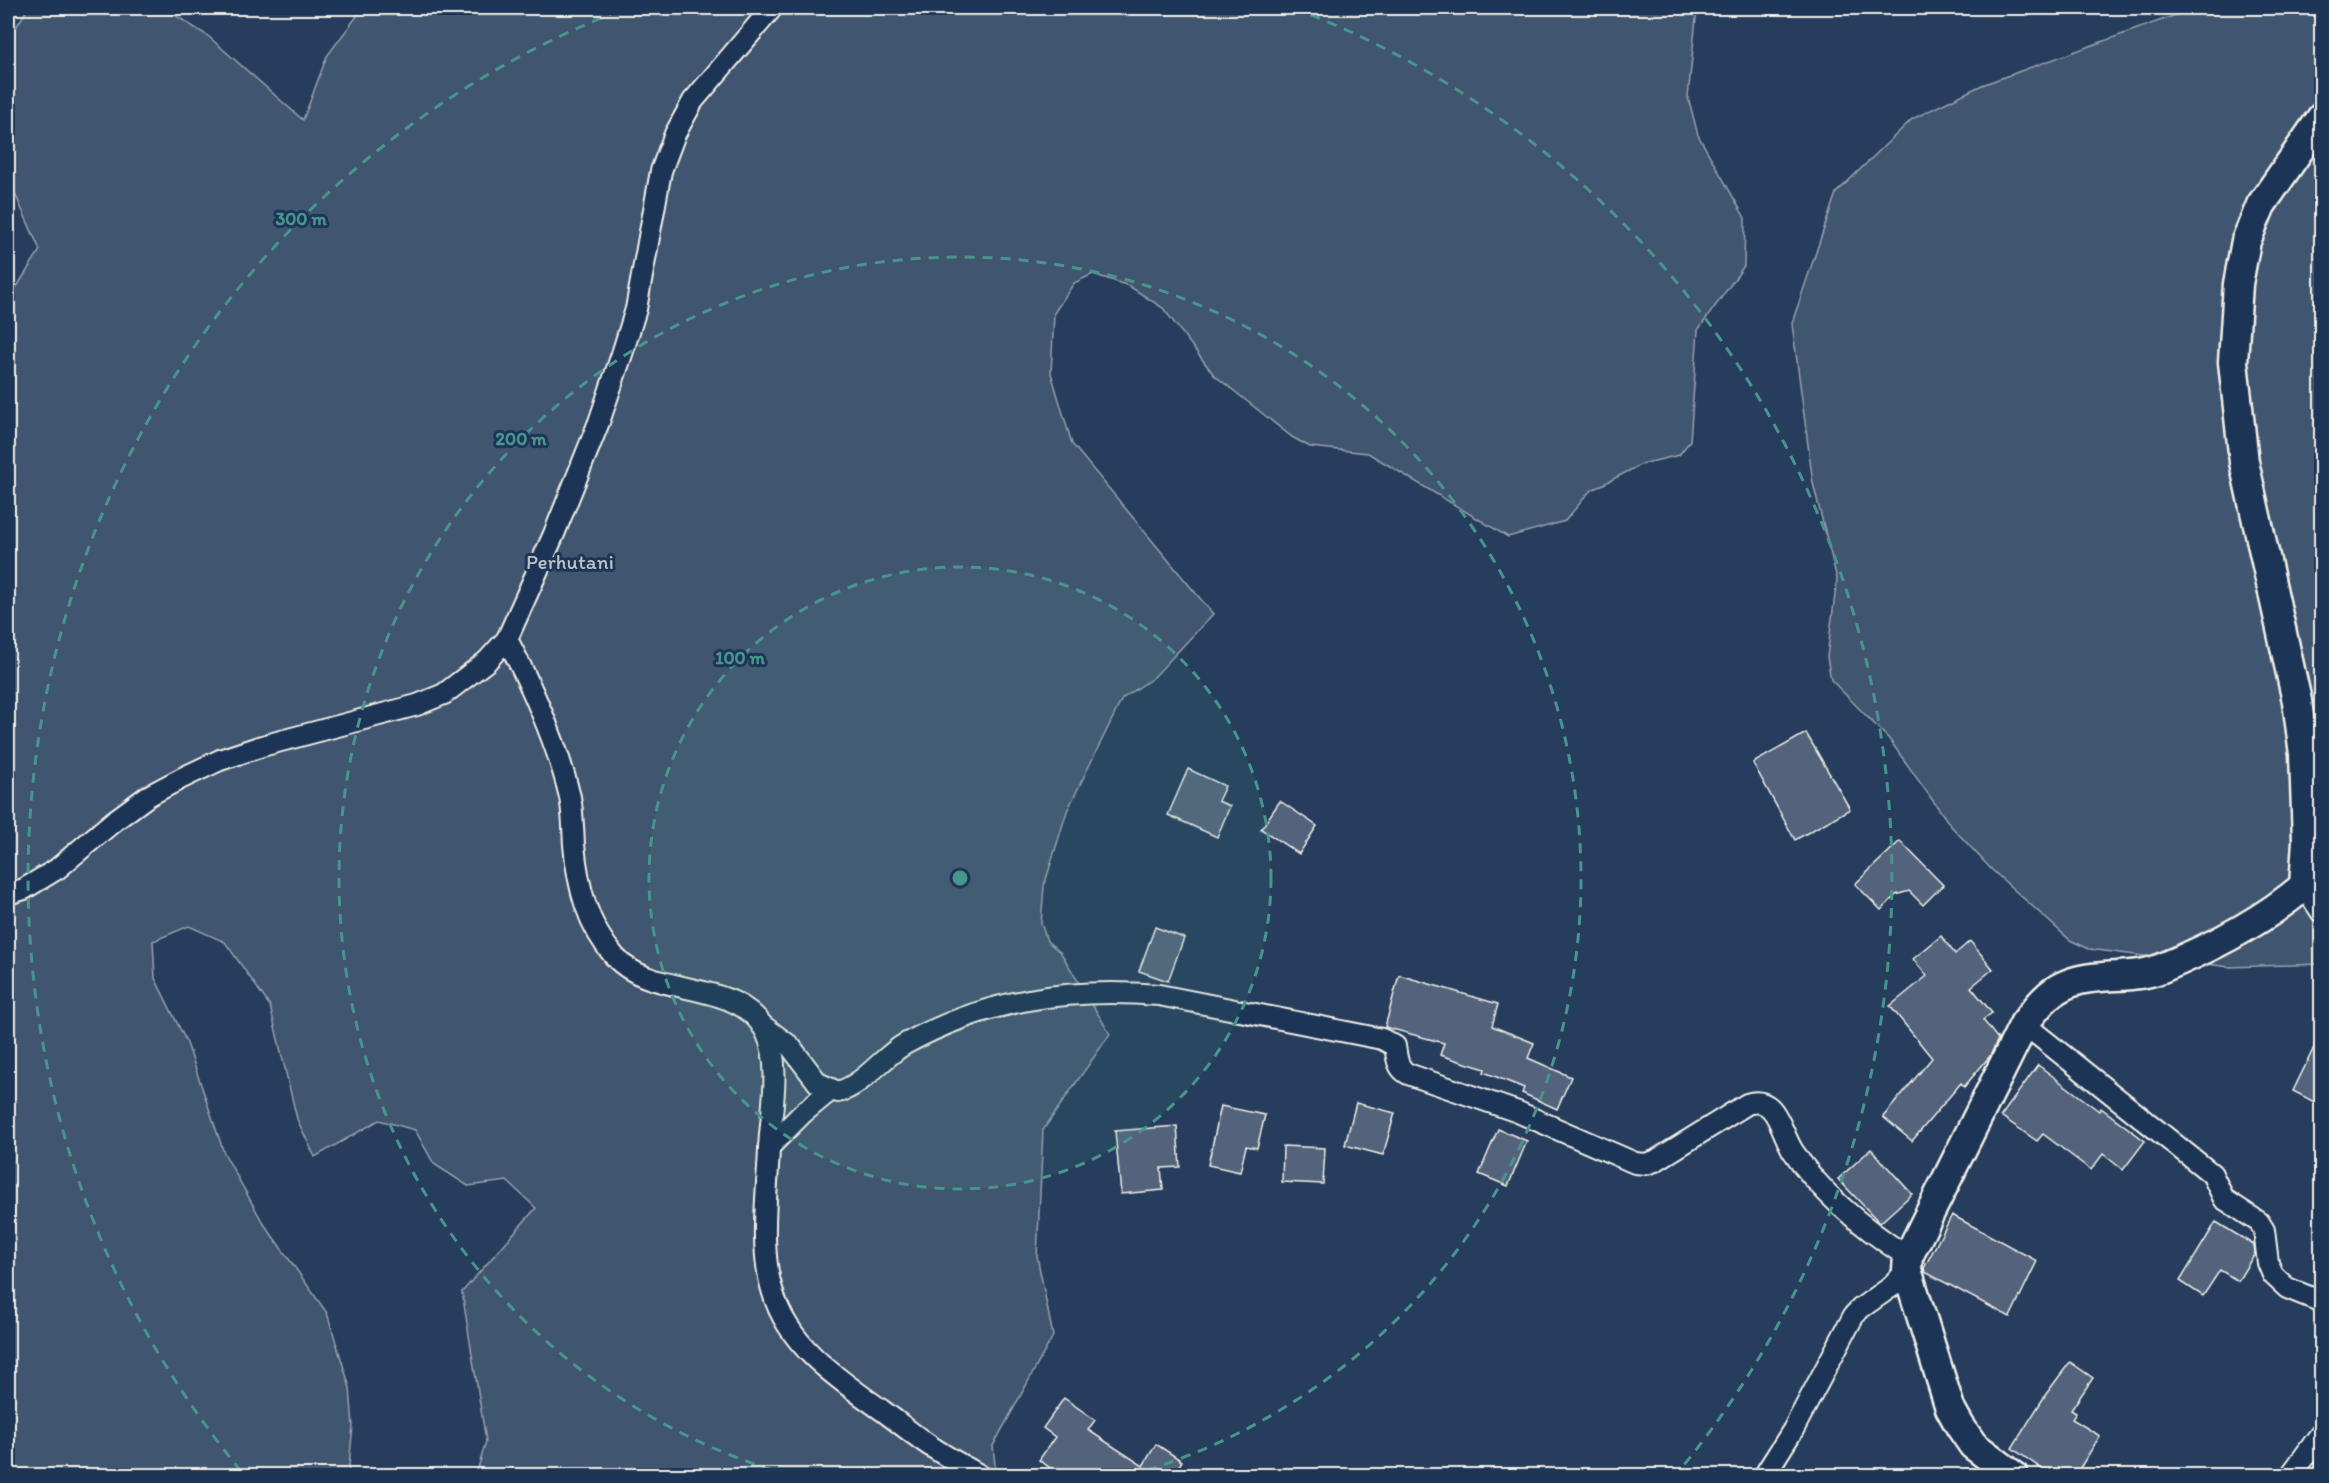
<svg xmlns="http://www.w3.org/2000/svg" width="2329" height="1483" viewBox="0 0 2329 1483" font-family="Itim,sans-serif">
  <rect width="100%" height="100%" fill="#263d5d"/>
  <filter id="ink" filterUnits="userSpaceOnUse"><feTurbulence type="fractalNoise" baseFrequency=".0167" numOctaves="2"/><feDisplacementMap in="SourceGraphic" scale="12" xChannelSelector="R" yChannelSelector="G"/><feConvolveMatrix kernelMatrix="1 2 1 2 8 2 1 2 1" color-interpolation-filters="sRGB"/></filter>
  <g filter="url(#ink)">
    <g fill="#40546f" stroke="#9aa2ac" stroke-width="1.5">
      <polygon points="28,8 164,8 208,36 303,120 327,56 363,8 1697,8 1688,97 1698,135 1745,218 1744,266 1698,330 1690,441 1679,455 1642,464 1590,491 1565,521 1508,537 1368,453 1310,447 1292,437 1214,375 1163,308 1129,286 1093,274 1074,283 1054,313 1051,373 1072,444 1213,614 1154,677 1122,699 1067,811 1044,886 1041,923 1047,941 1061,953 1110,1034 1043,1130 1037,1256 1053,1336 993,1446 996,1475 476,1475 486,1441 462,1292 536,1208 507,1181 468,1186 434,1164 415,1130 379,1120 315,1157 297,1119 270,1006 225,942 189,926 153,941 155,978 187,1043 224,1153 262,1221 327,1313 350,1388 353,1426 348,1475 8,1476 8,301 40,250 8,178 8,40"/>
      <polygon points="2195,8 2321,8 2321,964 2230,967 2089,949 2070,940 1992,870 1951,826 1889,739 1831,680 1827,657 1837,579 1813,483 1792,323 1836,193 1912,119 1982,85"/>
    </g>
    <g fill="#52647b" stroke="#f4f1e8" stroke-width="1.5">
      <polygon points="1806,733 1850,809 1795,840 1753,763"/>
      <polygon points="1188,769 1225,786 1218,801 1230,806 1217,837 1168,815"/>
      <polygon points="1280,801 1317,826 1299,854 1261,829"/>
      <polygon points="1900,841 1943,885 1923,905 1909,891 1896,895 1881,910 1855,884"/>
      <polygon points="1155,927 1184,938 1168,981 1139,971"/>
      <polygon points="1941,936 1955,954 1970,941 1993,969 1971,987 1992,1013 1983,1020 1998,1039 1990,1056 1964,1087 1961,1083 1912,1141 1883,1117 1932,1058 1890,1006 1927,976 1913,959"/>
      <polygon points="1399,975 1498,1004 1492,1026 1534,1043 1528,1058 1571,1077 1557,1109 1522,1093 1524,1088 1484,1072 1485,1069 1440,1055 1444,1043 1385,1027"/>
      <polygon points="2322,1031 2322,1106 2293,1091"/>
      <polygon points="2038,1065 2099,1111 2101,1108 2145,1141 2123,1170 2103,1154 2091,1170 2043,1134 2037,1141 2001,1116"/>
      <polygon points="1356,1103 1395,1113 1383,1155 1345,1145"/>
      <polygon points="1221,1106 1265,1115 1257,1148 1246,1146 1240,1172 1208,1165"/>
      <polygon points="1177,1126 1180,1167 1161,1168 1163,1190 1121,1194 1115,1131"/>
      <polygon points="1498,1129 1527,1141 1508,1186 1479,1174"/>
      <polygon points="1283,1146 1325,1148 1323,1184 1282,1182"/>
      <polygon points="1871,1149 1912,1194 1880,1223 1838,1179"/>
      <polygon points="1952,1215 2037,1261 2010,1317 1925,1272 1924,1268"/>
      <polygon points="2216,1222 2254,1245 2255,1253 2238,1281 2220,1270 2203,1296 2180,1281"/>
      <polygon points="2070,1362 2093,1378 2071,1410 2076,1413 2072,1419 2100,1436 2075,1476 2052,1476 2012,1448 2046,1394"/>
      <polygon points="1064,1398 1095,1420 1088,1430 1143,1466 1156,1444 1182,1461 1173,1476 1062,1476 1039,1460 1055,1437 1043,1428"/>
    </g>
    <g fill="none" stroke-linecap="round" stroke-linejoin="round">
      <defs>
        <g id="street">
          <path d="M507,639C533,689 557,742 570,797C573,812 573,829 574,845C578,887 587,925 615,957C652,999 741,977 767,1034C782,1066 770,1116 769,1150C767,1196 759,1249 773,1293C789,1348 840,1380 883,1411C901,1424 917,1438 935,1449C950,1459 966,1467 981,1476"/>
          <polyline points="2304,886 2322,913"/>
          <polyline points="8,894 24,889 57,869 114,821 148,796 182,778 220,760 262,746 417,705 444,694 487,661 507,639 554,534 599,422 622,354 636,309 661,171 675,134 693,101 772,8"/>
          <polyline points="2024,1024 2212,1174 2224,1199 2259,1222 2264,1230 2268,1263 2273,1275 2287,1288 2322,1302"/>
          <path d="M762,1025L790,1046L818,1083L838,1092C864,1085 882,1057 905,1044C988,999 1067,988 1159,995L1382,1039L1395,1046C1397,1058 1397,1068 1408,1074L1518,1112L1635,1163L1646,1164L1655,1161L1747,1104C1777,1094 1780,1131 1793,1151C1822,1195 1864,1229 1908,1257"/>
          <polyline points="769,1147 803,1113 831,1090"/>
          <polyline points="1764,1476 1793,1430 1854,1315 1861,1308 1891,1287 1907,1270"/>
          <polyline points="2290,1476 2322,1432"/>
        </g>
        <path id="secondary" d="M2014,1476L1973,1445L1960,1426L1950,1408L1907,1270L1908,1257L2024,1024C2035,1010 2046,994 2063,986C2093,971 2131,981 2162,968C2213,947 2262,922 2304,886L2307,841L2304,754L2297,701L2244,462L2233,362L2238,284L2246,241L2261,205L2322,117"/>
      </defs>
      <use href="#street" stroke="#f4f1e8" stroke-width="24"/>
      <use href="#secondary" stroke="#f4f1e8" stroke-width="33"/>
      <use href="#street" stroke="#1d3557" stroke-width="20"/>
      <use href="#secondary" stroke="#1d3557" stroke-width="28"/>
    </g>
  </g>
  <circle cx="960" cy="878" r="311" fill="#48958c" fill-opacity=".12"/>
  <g fill="none" stroke="#48958c" stroke-width="3" stroke-dasharray="10 8">
    <circle cx="960" cy="878" r="311"/>
    <path d="M789 1475A621 621 0 1 1 1131 1475"/>
    <path d="M241 1471A932 932 0 0 1 626 8M1294 8A932 932 0 0 1 1679 1471"/>
  </g>
  <g text-anchor="middle" dominant-baseline="central" stroke-width="6" stroke-linejoin="round" paint-order="stroke">
    <g font-size="21" fill="#bec2c4" stroke="#1d3557">
      <text x="570" y="561">Perhutani</text>
    </g>
  </g>
  <circle cx="960" cy="878" r="9" fill="#48958c" stroke="#1d3557" stroke-width="3"/>
  <g font-size="18" text-anchor="middle" font-weight="bold" fill="#48958c" stroke="#1d3557" stroke-width="6" stroke-linejoin="round" paint-order="stroke">
    <text x="301" y="225">300 m</text>
    <text x="521" y="445">200 m</text>
    <text x="740" y="664">100 m</text>
  </g>
  <rect width="2329" height="1483" fill="none" stroke="#1d3557" stroke-width="30"/>
  <rect x="15" y="15" width="2299" height="1453" fill="none" stroke="#f4f1e8" stroke-width="2" filter="url(#ink)"/>
</svg>
